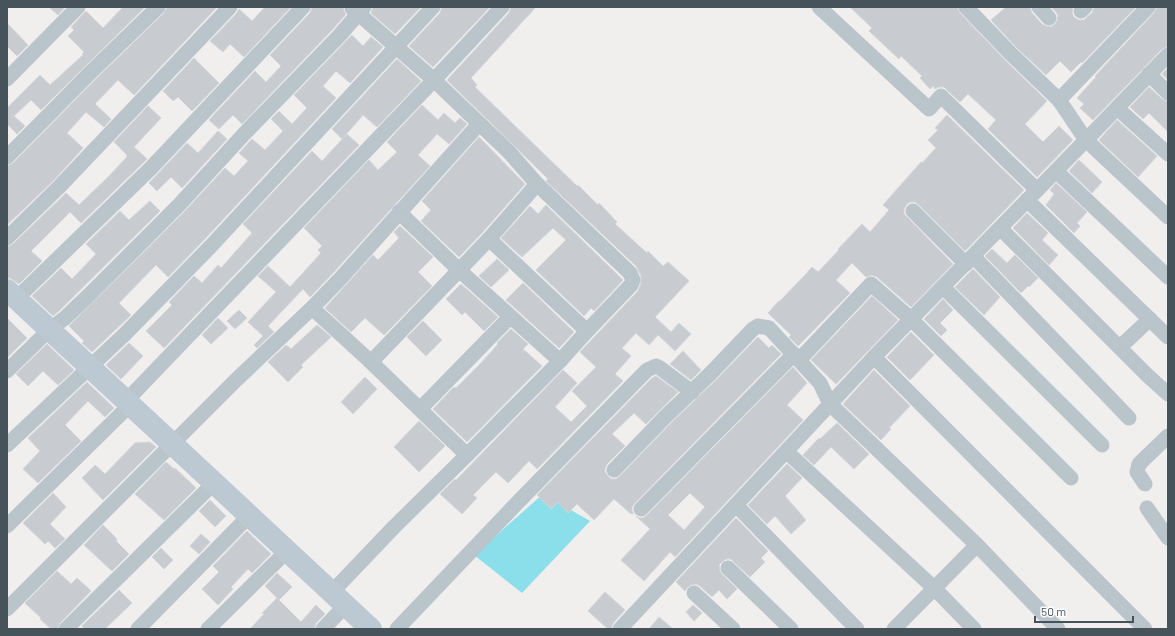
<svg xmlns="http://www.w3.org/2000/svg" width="1175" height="636" viewBox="0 0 1175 636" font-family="Barlow,sans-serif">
  <rect width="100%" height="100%" fill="#f1eeee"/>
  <polygon fill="#8adfeb" points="543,494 590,521 522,593 474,555"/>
  <g fill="#c8ccd1" stroke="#d2d5da" fill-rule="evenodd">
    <polygon points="49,7 65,7 58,15"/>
    <polygon points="123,7 145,7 41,110 31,100 14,116 25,126 17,134 7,124 7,108 40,75 50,85 83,55 82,54 84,52 68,36 74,30 71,27 86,11 103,28"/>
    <polygon points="167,7 215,7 216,8 134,95 118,80 95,104 111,119 104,127 86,112 67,133 83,148 53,181 7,225 7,166 13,163 95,80 164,13"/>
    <polygon points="265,7 291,7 244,57 230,44 223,52 210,41 237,13 239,9 252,21"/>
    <polygon points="312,7 343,7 344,11 346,14 332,30 242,124 233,115 219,129 209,120 255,71 266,82 281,66 270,55 310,13"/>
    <polygon points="373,7 421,7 395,34 371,13"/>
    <polygon points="442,7 490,7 433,67 409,46 440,13"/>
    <polygon points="511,7 536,7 471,78 477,85 475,87 577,186 578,185 598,205 599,203 617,222 615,224 647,253 648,251 663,266 668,262 689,281 655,317 671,332 679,323 691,334 675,351 658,335 649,345 636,333 622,348 631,356 615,374 623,381 537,469 529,461 508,483 496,472 473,495 477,498 462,514 440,494 455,479 456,480 563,370 577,383 555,407 571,422 587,406 572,391 596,367 580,352 638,291 641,283 641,276 636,266 546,181 548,179 447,80 509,13"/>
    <polygon points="850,7 957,7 960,13 1005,60 1047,101 1025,124 1043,142 1059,126 1073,140 1037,177 988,129 996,120 968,94 960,102 947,90 944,87 939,87 935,89 933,86 930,89 920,78 922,76 901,56 899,59 869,31 872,28"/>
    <polygon points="1006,7 1030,7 1032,13 1042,24 1046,26 1051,27 1055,24 1057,21 1058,16 1056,12 1051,7 1073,7 1072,14 1075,18 1079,20 1084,20 1087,17 1092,13 1094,7 1136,7 1082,63 1081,62 1071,72 1060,61 1046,75 1017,48 991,20"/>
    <polygon points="1157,7 1168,7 1168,46 1162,49 1093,120 1080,108 1084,104 1077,98 1096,77 1095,76 1154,13"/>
    <polygon points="7,23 28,45 17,56 7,46"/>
    <polygon points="352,35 363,46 371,37 383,47 350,83 336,71 323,86 336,98 203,241 168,277 156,265 119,303 131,315 92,352 82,343 84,341 69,326 185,211 225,168 234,176 248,161 239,153 252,139 265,150 283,131 271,119 279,111 292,124 307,108 294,95"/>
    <polygon points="194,58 219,83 192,111 178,97 173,101 163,91"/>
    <polygon points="397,59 421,81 377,127 363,115 342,139 332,129"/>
    <polygon points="1168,68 1168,80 1162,74"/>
    <polygon points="1149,87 1162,99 1168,102 1168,132 1149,113 1143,119 1130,107"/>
    <polygon points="422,105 438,120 444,113 455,123 460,118 467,124 449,144 437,134 418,155 430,166 333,273 310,297 303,289 268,326 274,332 257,348 254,345 263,336 248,322 276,292 258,276 268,266 290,287 321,253 318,250 322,246 304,228 369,160 378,170 397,152 387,142"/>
    <polygon points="148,106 161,118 134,147 147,159 81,223 70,212 31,251 42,261 19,284 10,278 7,278 7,247 13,244 66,193 79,205 108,177 127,157 126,156 127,155 114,142"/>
    <polygon points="947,115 1024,190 965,251 919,205 915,202 910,202 907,204 904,209 904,214 907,217 953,264 911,307 877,277 872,275 866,277 852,263 836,280 850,293 798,346 789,337 791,335 768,313 779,301 779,302 804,276 812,267 818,272 839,250 838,249 862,224 870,232 889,210 883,205 921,162 922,163 936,148 928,140 938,130 935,128"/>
    <polygon points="1117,120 1157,156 1138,177 1099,140"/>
    <polygon points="218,131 227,139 182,188 171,177 157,191 149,183 187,143 198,153"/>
    <polygon points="347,134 359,145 164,348 146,331 172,305 169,302 194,276 202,283 218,265 221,268 252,233 243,224 312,151 322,161"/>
    <polygon points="479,137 525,184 482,233 459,257 421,221 431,210 422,201"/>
    <polygon points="1079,160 1102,182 1092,193 1069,171"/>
    <polygon points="1056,183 1087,212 1077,223 1080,226 1074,233 1046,205 1054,194 1050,190"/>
    <polygon points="150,201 160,211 59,311 53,316 32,296 61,268 72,279 96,254 86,244 120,211 129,220"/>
    <polygon points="546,205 623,280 594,311 591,308 584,316 536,270 566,240 553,228 522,257 501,238 530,206 538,214"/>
    <polygon points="1027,213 1048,233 1042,240 1058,255 1049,265 1013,228"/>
    <polygon points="400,226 433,257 418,272 432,286 384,335 365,318 351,332 325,308 373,255 378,260 399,238 394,232"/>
    <polygon points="992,249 1007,263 1015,255 1038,278 1029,287 1028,286 1021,293 985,256"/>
    <polygon points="497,259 509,270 491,287 479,276"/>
    <polygon points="973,269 1000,297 984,315 955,287"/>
    <polygon points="523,283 574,332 559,348 506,300"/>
    <polygon points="461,284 498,317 484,331 465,312 462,315 446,299"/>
    <polygon points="872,296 898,320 836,384 811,360"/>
    <polygon points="943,299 953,310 940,323 947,330 941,336 924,319"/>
    <polygon points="239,310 247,318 235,329 227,321"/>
    <polygon points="7,318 27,338 7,358"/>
    <polygon points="218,318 228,328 211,344 202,335"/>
    <polygon points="423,321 442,340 426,356 407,337"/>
    <polygon points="317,325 331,337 301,365 303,367 288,382 268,362 286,345 291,349"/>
    <polygon points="511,329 528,344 523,349 542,366 467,442 433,409 454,387 456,388 481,363 498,344 497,343"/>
    <polygon points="911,332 934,355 910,380 887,357"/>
    <polygon points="758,337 769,348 772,345 781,354 635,503 632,507 632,511 634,514 632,513 631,514 614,499 594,520 577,504 568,513 558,502 551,509 537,495 652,378 656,376 678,392 646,424 634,413 612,434 625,446 607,464 605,468 605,472 608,476 611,479 616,479 620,476 671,423 717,379"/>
    <polygon points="129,343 143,356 121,379 106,365"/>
    <polygon points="47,344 74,370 58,385 43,371 28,386 16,374"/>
    <polygon points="683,351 701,370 691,380 670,364"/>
    <path d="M793,367L807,383L787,405L803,420L675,557L670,552L644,581L621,560L650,529L636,516L639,518H643L647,515ZM690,493L705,507L684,530L668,515Z"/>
    <polygon points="874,370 910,406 889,428 891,429 881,440 843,404"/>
    <polygon points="365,377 377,389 353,414 341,402"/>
    <polygon points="87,382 114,408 105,417 88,401 65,425 81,441 38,483 23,469 40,451 28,438"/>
    <polygon points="419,421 445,446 419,472 394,447"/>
    <polygon points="837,423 869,454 854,469 831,447 814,465 803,455 819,438 820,439"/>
    <polygon points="150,442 156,447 103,500 82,478 95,465 105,474 135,443"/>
    <polygon points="166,462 174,469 175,468 196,488 164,520 135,494"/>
    <polygon points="787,464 802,478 785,496 806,520 791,534 775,516 767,524 748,505"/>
    <polygon points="53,493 66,507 50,524 65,539 55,548 48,541 45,544 23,523"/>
    <polygon points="210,500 226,516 215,527 199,511"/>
    <polygon points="736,518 768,551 761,558 765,562 750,577 734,562 731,559 726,559 722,562 719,565 720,571 722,574 737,589 727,599 719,590 712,597 700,586 696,584 691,585 688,587 685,591 676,582"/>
    <polygon points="103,525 117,539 116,541 129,554 112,571 84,545"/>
    <polygon points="247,531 271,554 252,573 248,569 231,587 233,589 218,605 202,589 219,572 213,566"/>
    <polygon points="201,534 210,542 199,554 190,546"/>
    <polygon points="161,548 173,560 164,569 152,557"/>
    <polygon points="57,571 71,584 77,578 91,591 60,623 57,629 51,629 40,619 41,618 25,603"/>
    <polygon points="277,573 292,587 279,600 265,586"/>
    <polygon points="119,590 132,603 105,629 85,629 82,626"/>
    <polygon points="605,592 625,610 613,623 611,629 608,629 588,611"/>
    <polygon points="277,598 301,622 316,605 325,614 316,623 314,629 250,629 264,614 262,613"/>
    <polygon points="693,605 702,613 694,621 686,612"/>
    <polygon points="659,617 673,629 649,629"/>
  </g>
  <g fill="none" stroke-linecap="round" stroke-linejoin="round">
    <g stroke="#bac4cb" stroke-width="15">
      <polyline points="819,7 929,109 941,96 1037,190"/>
      <polyline points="966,7 1011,54 1059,100 1086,140 1168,217"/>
      <polyline points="1039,7 1049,18"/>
      <polyline points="352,8 434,80 509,152 537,184 630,273 633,280 631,285 587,331"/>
      <polyline points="1081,11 1085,7"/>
      <polyline points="1149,74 1168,93"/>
      <polyline points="7,79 78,7"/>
      <polyline points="1059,100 1148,7"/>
      <polyline points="1117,108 1168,154"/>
      <polyline points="7,157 89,74 158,7"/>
      <polyline points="1056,171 1168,277"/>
      <polyline points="1027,200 1168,337"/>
      <polyline points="913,211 966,264"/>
      <polyline points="399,212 459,270 560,361"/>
      <polyline points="1000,228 1147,375 1168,394"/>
      <polyline points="7,238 59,187 230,7"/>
      <polyline points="973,256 1129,418"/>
      <polyline points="943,287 1102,445"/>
      <polyline points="16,299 151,168 303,7"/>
      <polyline points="312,308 371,362 467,455 394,527 332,592"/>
      <polyline points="1120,347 1150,319"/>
      <polyline points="799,360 871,284 912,320 1071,478"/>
      <polyline points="371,362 489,239 537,184"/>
      <polyline points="7,371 49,330 65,318 88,296 179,205 244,134 339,36 364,7"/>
      <polyline points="126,401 434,80 502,7"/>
      <polyline points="420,409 510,317"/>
      <polyline points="7,445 125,334 210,247 433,7"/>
      <polyline points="787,452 934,588 974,629"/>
      <polyline points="467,455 560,361 587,331 489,239"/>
      <polyline points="614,470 665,417 711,373 753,329 758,326 769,328 820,383 830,404 977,545 1058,629"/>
      <polyline points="1145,484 1137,472 1139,464 1168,436"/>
      <polyline points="736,505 857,629"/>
      <polyline points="1147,508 1168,538"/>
      <polyline points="641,509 794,354"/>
      <polyline points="7,526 130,405"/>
      <polyline points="728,568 791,629"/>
      <polyline points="694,593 733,629"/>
      <polyline points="7,609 236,380 312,308 340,279 479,124"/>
      <polyline points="66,629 214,483"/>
      <polyline points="138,629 249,516"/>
      <polyline points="208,629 287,551"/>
      <polyline points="323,629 346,605"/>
      <polyline points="397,629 519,501 647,370 656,366 660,368 692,392"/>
      <polyline points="620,629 874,357"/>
      <polyline points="894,629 977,545"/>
      <polyline points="1145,629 874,357 1086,140 1168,55"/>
    </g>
    <polyline stroke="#bcc8d2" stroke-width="22" points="7,290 371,629"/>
  </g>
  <rect width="1175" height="636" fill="none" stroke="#46535b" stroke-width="16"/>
  <path d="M1035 616v6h98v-6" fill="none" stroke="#46535b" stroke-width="2"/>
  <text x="1041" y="616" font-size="12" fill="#46535b" stroke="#ffffff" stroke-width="3" paint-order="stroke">50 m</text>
</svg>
